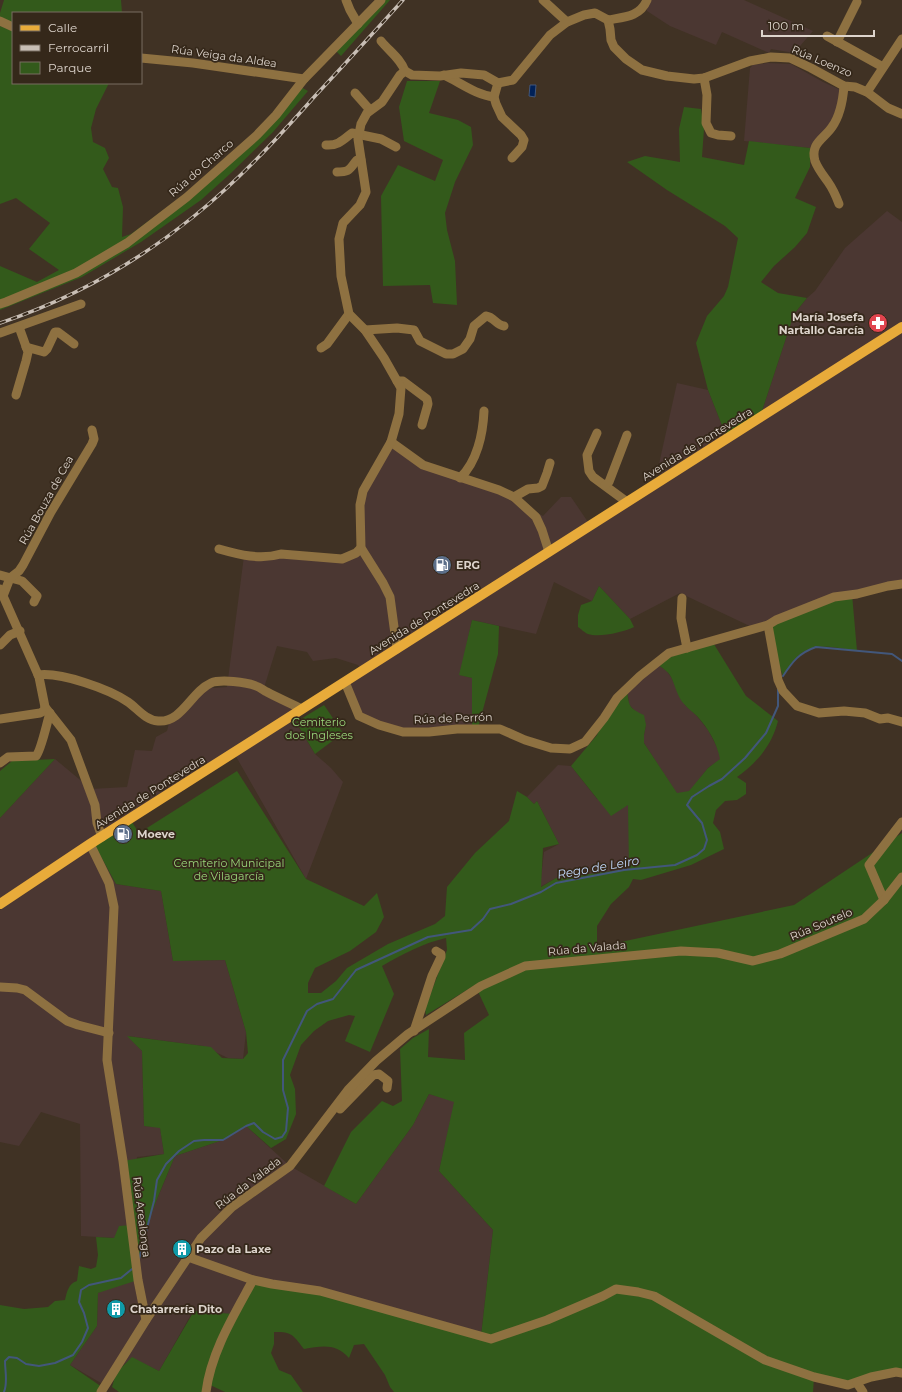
<svg xmlns="http://www.w3.org/2000/svg" width="902" height="1392" viewBox="0 0 902 1392" font-family="Montserrat,sans-serif">
  <rect width="100%" height="100%" fill="#403224"/>
  <g fill="#4b3732">
    <polygon points="647,0 744,0 813,31 794,53 771,49 769,53 722,32 716,45 670,26 647,11 646,3"/>
    <polygon points="768,63 791,64 823,82 841,90 839,104 832,120 825,131 812,143 810,148 744,141 750,68 753,65"/>
    <polygon points="887,211 902,222 902,584 756,629 680,593 630,619 599,586 592,601 554,582 536,634 472,620 460,675 472,678 472,728 403,732 359,716 345,682 362,671 358,665 336,658 313,661 307,652 277,646 263,691 294,708 296,723 315,754 331,768 343,782 306,879 234,753 92,839 116,884 161,891 173,961 225,960 246,1032 243,1059 228,1058 203,1046 128,1036 142,1051 144,1126 160,1127 164,1154 137,1157 131,1225 115,1238 81,1236 80,1124 41,1112 19,1146 0,1142 0,818 55,759 91,789 127,787 135,750 152,751 156,737 167,731 170,719 208,685 214,688 227,687 244,556 342,559 361,548 363,491 391,442 423,465 499,490 543,516 561,497 571,497 590,525 664,478 657,473 677,383 708,390 727,438 760,417 794,314 807,298 815,291 845,248"/>
    <polygon points="655,663 666,670 671,677 685,705 696,715 708,730 719,751 721,759 708,768 689,792 677,794 644,743 644,735 646,725 629,704 627,689"/>
    <polygon points="558,765 571,766 597,799 628,805 634,869 556,878 540,887 544,852 559,844 537,801 534,804 527,797"/>
    <polygon points="429,1094 455,1101 439,1171 493,1230 481,1336 193,1311 159,1371 132,1358 101,1383 70,1365 97,1326 98,1293 102,1291 139,1260 148,1221 175,1156 223,1140 246,1126 290,1166 356,1204 413,1125"/>
  </g>
  <g fill="#335a1b">
    <polygon points="4,0 121,0 122,13 13,13 13,27 0,21 0,13"/>
    <polygon points="381,0 390,0 341,56 334,49"/>
    <polygon points="0,26 13,31 13,83 109,83 96,109 91,128 93,142 105,148 109,158 103,169 112,187 118,188 123,207 122,237 131,234 220,168 299,86 308,91 273,132 231,173 201,200 141,242 82,277 0,310 0,266 37,282 59,270 29,249 50,223 16,198 0,204"/>
    <polygon points="407,81 440,81 429,113 458,120 471,127 473,145 455,182 445,213 447,230 455,261 457,305 433,303 430,285 383,286 381,196 398,165 435,181 443,160 404,141 399,107"/>
    <polygon points="684,107 701,109 704,129 702,157 744,165 749,141 810,148 810,167 795,198 816,207 807,233 795,247 774,266 761,282 778,293 807,298 794,314 760,417 727,438 708,390 696,343 707,316 724,296 728,287 738,238 725,226 667,190 627,162 645,156 680,162 679,129"/>
    <path d="M599,586L630,619L634,627C624,632 599,638 588,634C585,633 581,629 578,627V615L581,605L592,601Z"/>
    <path d="M852,594L857,651C838,648 814,641 798,656C792,661 788,670 783,676L773,649L768,625Z"/>
    <polygon points="472,620 499,626 498,654 478,728 472,728 472,678 459,675"/>
    <path d="M712,641L746,696L778,721C772,745 757,763 737,777L746,783V794L737,800L725,801L716,810L713,823L720,832L724,849L691,865L641,880L633,879L629,887L611,904L597,926V947L794,905L902,833V1373L848,1385L814,1377L813,1392H394L390,1387L385,1375L364,1344L354,1345L349,1358C336,1343 322,1346 304,1349C294,1336 292,1331 274,1332V1344L271,1353L279,1370L291,1375L303,1392H225L208,1384L207,1392H119L112,1387L116,1373L132,1357L159,1371L194,1311L234,1314L253,1280L320,1291L481,1336L493,1230L439,1171L454,1102L429,1094L413,1125L356,1204L324,1186L351,1132L382,1101L393,1106L402,1101L400,1049L413,1038L429,1029L428,1057L465,1060L464,1033L489,1015L475,985L426,1015L425,1009L447,950L446,938C423,943 403,954 382,966L394,994L370,1052L345,1041L355,1016L349,1015L328,1021L314,1031L301,1045L290,1075L295,1089L296,1114L286,1139L271,1148L246,1126L223,1140L175,1156C158,1197 140,1234 138,1280L98,1293L97,1326L70,1365L102,1387L99,1392H0V1305L24,1309L48,1307L55,1301L65,1300C67,1292 68,1284 77,1281L79,1266L91,1269L96,1267L98,1255L96,1237L114,1238L119,1226L131,1225L123,1161L164,1154L160,1128L144,1126L142,1051L127,1036L211,1047L222,1058L243,1059L248,1053L246,1032L225,960L173,961L161,891L116,884L93,842L130,819L139,833L237,771L306,879L364,906L377,893L384,917L376,932L350,951L315,968L308,983V993H321L336,981L347,968L388,944L435,924L445,916L447,887L475,853L509,821L517,791L527,797L534,804L537,801L559,844L543,848L541,887L556,878L629,869L628,805L611,816L571,766L597,735L604,718L627,689C629,705 628,708 644,715L646,725L644,735V743L677,793L689,791L708,768L720,759C717,743 708,728 697,716C693,712 688,709 685,705C677,697 676,687 671,677C668,671 661,667 655,663Z"/>
    <polygon points="324,705 343,733 315,754 296,722"/>
    <polygon points="55,759 0,818 0,771 12,761"/>
  </g>
  <polygon fill="#002158" stroke="#42577b" points="530,85 536,85 535,97 529,96"/>
  <g fill="none" stroke-linecap="round" stroke-linejoin="round">
    <g stroke="#42577b" stroke-width="2">
      <path d="M783,676C793,661 799,653 816,647L892,654L902,661"/>
      <polyline points="139,1259 154,1201 157,1180 166,1164 179,1151 194,1141 204,1140 223,1140 246,1126 254,1123 263,1132 275,1139 282,1137 286,1131 288,1108 283,1090 283,1060 307,1011 317,1004 333,999 356,970 428,937 471,930 483,919 490,909 511,904 541,892 556,883 624,870 675,865 697,855 704,849 707,840 702,823 687,805 692,797 709,786 722,779 745,758 766,733 778,706 778,689"/>
      <path d="M4,1392C8,1383 5,1371 5,1361L9,1357L17,1358L26,1364L39,1366L55,1363L73,1355L82,1342L88,1328L84,1313L79,1302L81,1290L89,1285L121,1278L132,1269"/>
    </g>
    <g stroke="#8e7141" stroke-width="9">
      <polyline points="346,0 350,10 358,24"/>
      <polyline points="543,0 567,22"/>
      <polyline points="608,20 610,29 611,40 614,47 626,59 642,70 667,76 694,79 704,78 750,61 771,57 790,58 811,68 844,86 855,87 867,92 888,108 902,114"/>
      <path d="M608,20C624,17 640,17 647,0"/>
      <polyline points="0,21 13,27"/>
      <polyline points="827,36 883,67"/>
      <path d="M381,41C390,52 400,58 405,71"/>
      <polyline points="837,42 857,2"/>
      <polyline points="141,58 193,63 304,79"/>
      <path d="M444,75C461,83 476,95 494,97"/>
      <polyline points="704,78 707,95 706,123 711,133 718,135 731,136"/>
      <polyline points="498,83 494,97 496,104 502,117 521,135 524,140 522,147 512,158"/>
      <polyline points="867,92 902,39"/>
      <polyline points="355,93 370,110"/>
      <path d="M326,145C338,146 343,140 352,133L381,139L396,147"/>
      <path d="M337,172C351,172 349,169 357,160H361"/>
      <path d="M839,204C836,196 833,189 828,182C823,175 818,169 815,161C810,143 824,139 832,127C840,116 843,99 844,86"/>
      <polyline points="0,304 6,302 76,273 127,243 187,197 257,135 276,115 304,79 381,0"/>
      <path d="M365,330L397,328L414,330L420,341L446,354H453L463,349L470,339L474,326L486,316C494,317 496,325 504,326"/>
      <polyline points="0,333 81,304"/>
      <polyline points="26,347 44,352 47,349 55,332 58,332 74,344"/>
      <polyline points="321,348 327,344 349,314"/>
      <polyline points="397,381 403,381 427,399 428,404 422,425"/>
      <polyline points="16,395 26,361 28,352 19,327"/>
      <polyline points="597,433 587,455 589,471 593,477 627,502"/>
      <polyline points="391,442 423,465 499,490 514,497 536,517 542,530 549,552"/>
      <path d="M460,478C477,462 483,434 484,411"/>
      <polyline points="605,485 609,482 627,435"/>
      <polyline points="514,497 528,489 538,488 542,486 547,473 550,463"/>
      <path d="M219,549C240,555 260,560 281,554L342,559L356,553L361,548"/>
      <polyline points="0,575 22,581 37,596 34,602"/>
      <polyline points="0,589 39,677 45,707 71,740 95,805 97,823 102,837"/>
      <polyline points="3,596 10,578 19,571 23,565 51,512 92,444 94,439 92,430"/>
      <polyline points="682,598 681,618 687,648"/>
      <polyline points="768,625 778,680 783,691 797,706 819,713 844,711 865,713 880,719 888,718 902,722"/>
      <polyline points="0,645 10,635 20,631"/>
      <polyline points="397,649 390,597 383,583 361,548 360,505 363,491 391,442 399,414 401,388 384,358 365,330 349,314 341,276 339,239 343,223 360,205 366,192 358,139 361,124 367,113 382,102 400,75 405,71 412,75 440,76 461,73 484,75 498,83 513,80 550,35 567,22 584,15 595,13 608,20"/>
      <path d="M38,675C61,672 109,689 128,702C137,708 145,720 158,721C182,723 191,692 211,683C220,679 247,682 256,686C260,687 263,690 267,692C278,698 290,703 302,709"/>
      <polyline points="345,682 359,716 379,725 403,732 429,732 457,729 500,729 525,740 551,748 570,749 585,742 604,718 617,698 640,676 669,653 768,625 776,620 834,597 857,594 888,586 902,584"/>
      <polyline points="0,719 40,713 44,711 45,707"/>
      <path d="M0,763L8,757L36,756C41,751 47,722 50,713"/>
      <polyline points="90,844 109,883 114,907 107,1060 123,1161 138,1280 146,1320 101,1392"/>
      <polyline points="884,900 869,865 902,822"/>
      <polyline points="0,987 17,988 25,990 67,1021 78,1025 109,1033"/>
      <polyline points="414,1031 432,976 441,957 441,954 436,951"/>
      <polyline points="340,1109 373,1075 379,1074 388,1081 387,1088"/>
      <polyline points="188,1257 253,1280 272,1284 320,1291 491,1339 547,1320 603,1296 616,1289 638,1292 654,1296 765,1360 814,1377 848,1385 871,1377 896,1372 902,1373"/>
      <polyline points="146,1320 201,1238 232,1207 290,1166 348,1090 376,1061 408,1034 481,986 525,966 681,951 718,953 753,961 780,954 864,919 884,900 902,877"/>
      <polyline points="857,1383 863,1392"/>
      <path d="M206,1392C211,1352 234,1315 253,1280"/>
    </g>
    <polyline stroke="#e8ab3a" stroke-width="10" points="0,904 90,844 902,327"/>
    <defs>
      <path id="rail" d="M0,323C69,300 136,263 193,217C238,181 277,139 315,96C345,64 374,32 403,0"/>
    </defs>
    <use href="#rail" stroke="#c8beb5" stroke-width="3.5"/>
    <use href="#rail" stroke="#35281a" stroke-width="2" stroke-dasharray="6" stroke-linecap="butt"/>
  </g>
  <defs>
    <symbol id="pharmacy-disc" viewBox="-11 -11 22 22"><circle r="9.5" fill="#e0444e" stroke="#35281a"/><path d="M-2-6h4v4h4v4h-4v4h-4v-4h-4v-4h4Z" fill="#fff"/></symbol>
    <symbol id="fuel-disc" viewBox="-11 -11 22 22"><circle r="9.5" fill="#5c6f8a" stroke="#35281a"/><path d="M-5.5-6h7V0h2V4h1.3V-2.5L3-4.5l.8-.8L6-3V5H2.5V1h-1V6h-7ZM-4.2-4.7v3.2H.2V-4.7Z" fill="#fff"/></symbol>
    <symbol id="building-disc" viewBox="-11 -11 22 22"><circle r="9.5" fill="#0f9aa8" stroke="#35281a"/><path d="M-4-6H4V6H1V3H-1V6H-4ZM-2.5-4.3h1.7v1.8h-1.7ZM.8-4.3h1.7v1.8H.8ZM-2.5-1h1.7V.8h-1.7ZM.8-1h1.7V.8H.8Z" fill="#fff"/></symbol>
  </defs>
  <g fill-rule="evenodd">
    <use href="#pharmacy-disc" x="867" y="312" width="22" height="22"/>
    <use href="#fuel-disc" x="431" y="554" width="22" height="22"/>
    <use href="#fuel-disc" x="112" y="823" width="22" height="22"/>
    <use href="#building-disc" x="171" y="1238" width="22" height="22"/>
    <use href="#building-disc" x="105" y="1298" width="22" height="22"/>
  </g>
  <g text-anchor="middle" dominant-baseline="central" stroke-width="3.5" stroke-linejoin="round" paint-order="stroke">
    <g font-size="11" fill="#ddd4cc" stroke="#35281a">
      <text transform="translate(224 56) rotate(8)">Rúa Veiga da Aldea</text>
      <text transform="translate(822 61) rotate(23)">Rúa Loenzo</text>
      <text transform="translate(201 168) rotate(-41)">Rúa do Charco</text>
      <text transform="translate(697 444) rotate(-32)">Avenida de Pontevedra</text>
      <text transform="translate(46 500) rotate(-61)">Rúa Bouza de Cea</text>
      <text transform="translate(424 618) rotate(-32)">Avenida de Pontevedra</text>
      <text transform="translate(453 718) rotate(-2)">Rúa de Perrón</text>
      <text transform="translate(150 792) rotate(-32)">Avenida de Pontevedra</text>
      <text transform="translate(821 924) rotate(-23)">Rúa Soutelo</text>
      <text transform="translate(587 948) rotate(-5)">Rúa da Valada</text>
      <text transform="translate(248 1183) rotate(-37)">Rúa da Valada</text>
      <text transform="translate(142 1217) rotate(83)">Rúa Arealonga</text>
    </g>
    <g font-size="11" font-weight="bold" fill="#ddd4cc" stroke="#35281a" text-anchor="start">
      <text x="864" y="317" text-anchor="end">María Josefa<tspan x="864" dy="13">Nartallo García</tspan></text>
      <text x="456" y="565">ERG</text>
      <text x="137" y="834">Moeve</text>
      <text x="196" y="1249">Pazo da Laxe</text>
      <text x="130" y="1309">Chatarrería Dito</text>
    </g>
    <g font-size="11" fill="#98d579" stroke="#35281a">
      <text x="319" y="722">Cemiterio<tspan x="319" dy="13">dos Ingleses</tspan></text>
      <text x="229" y="863">Cemiterio Municipal<tspan x="229" dy="13">de Vilagarcía</tspan></text>
    </g>
    <g font-size="12" font-style="italic" fill="#c3dafe" stroke="#35281a">
      <text transform="translate(598 867) rotate(-10)">Rego de Leiro</text>
    </g>
  </g>
  <rect x="12" y="12" width="130" height="72" fill="#35281a" stroke="#786d61"/>
  <rect x="20" y="25" width="20" height="6" fill="#e8ab3a" stroke="#786d61"/>
  <text x="48" y="32" font-size="12" fill="#ddd4cc">Calle</text>
  <rect x="20" y="45" width="20" height="6" fill="#c8beb5" stroke="#786d61"/>
  <text x="48" y="52" font-size="12" fill="#ddd4cc">Ferrocarril</text>
  <rect x="20" y="62" width="20" height="12" fill="#335a1b" stroke="#786d61"/>
  <text x="48" y="72" font-size="12" fill="#ddd4cc">Parque</text>
  <path d="M762 30v6h112v-6" fill="none" stroke="#ddd4cc" stroke-width="2"/>
  <text x="768" y="30" font-size="12" fill="#ddd4cc" stroke="#35281a" stroke-width="3" paint-order="stroke">100 m</text>
</svg>
